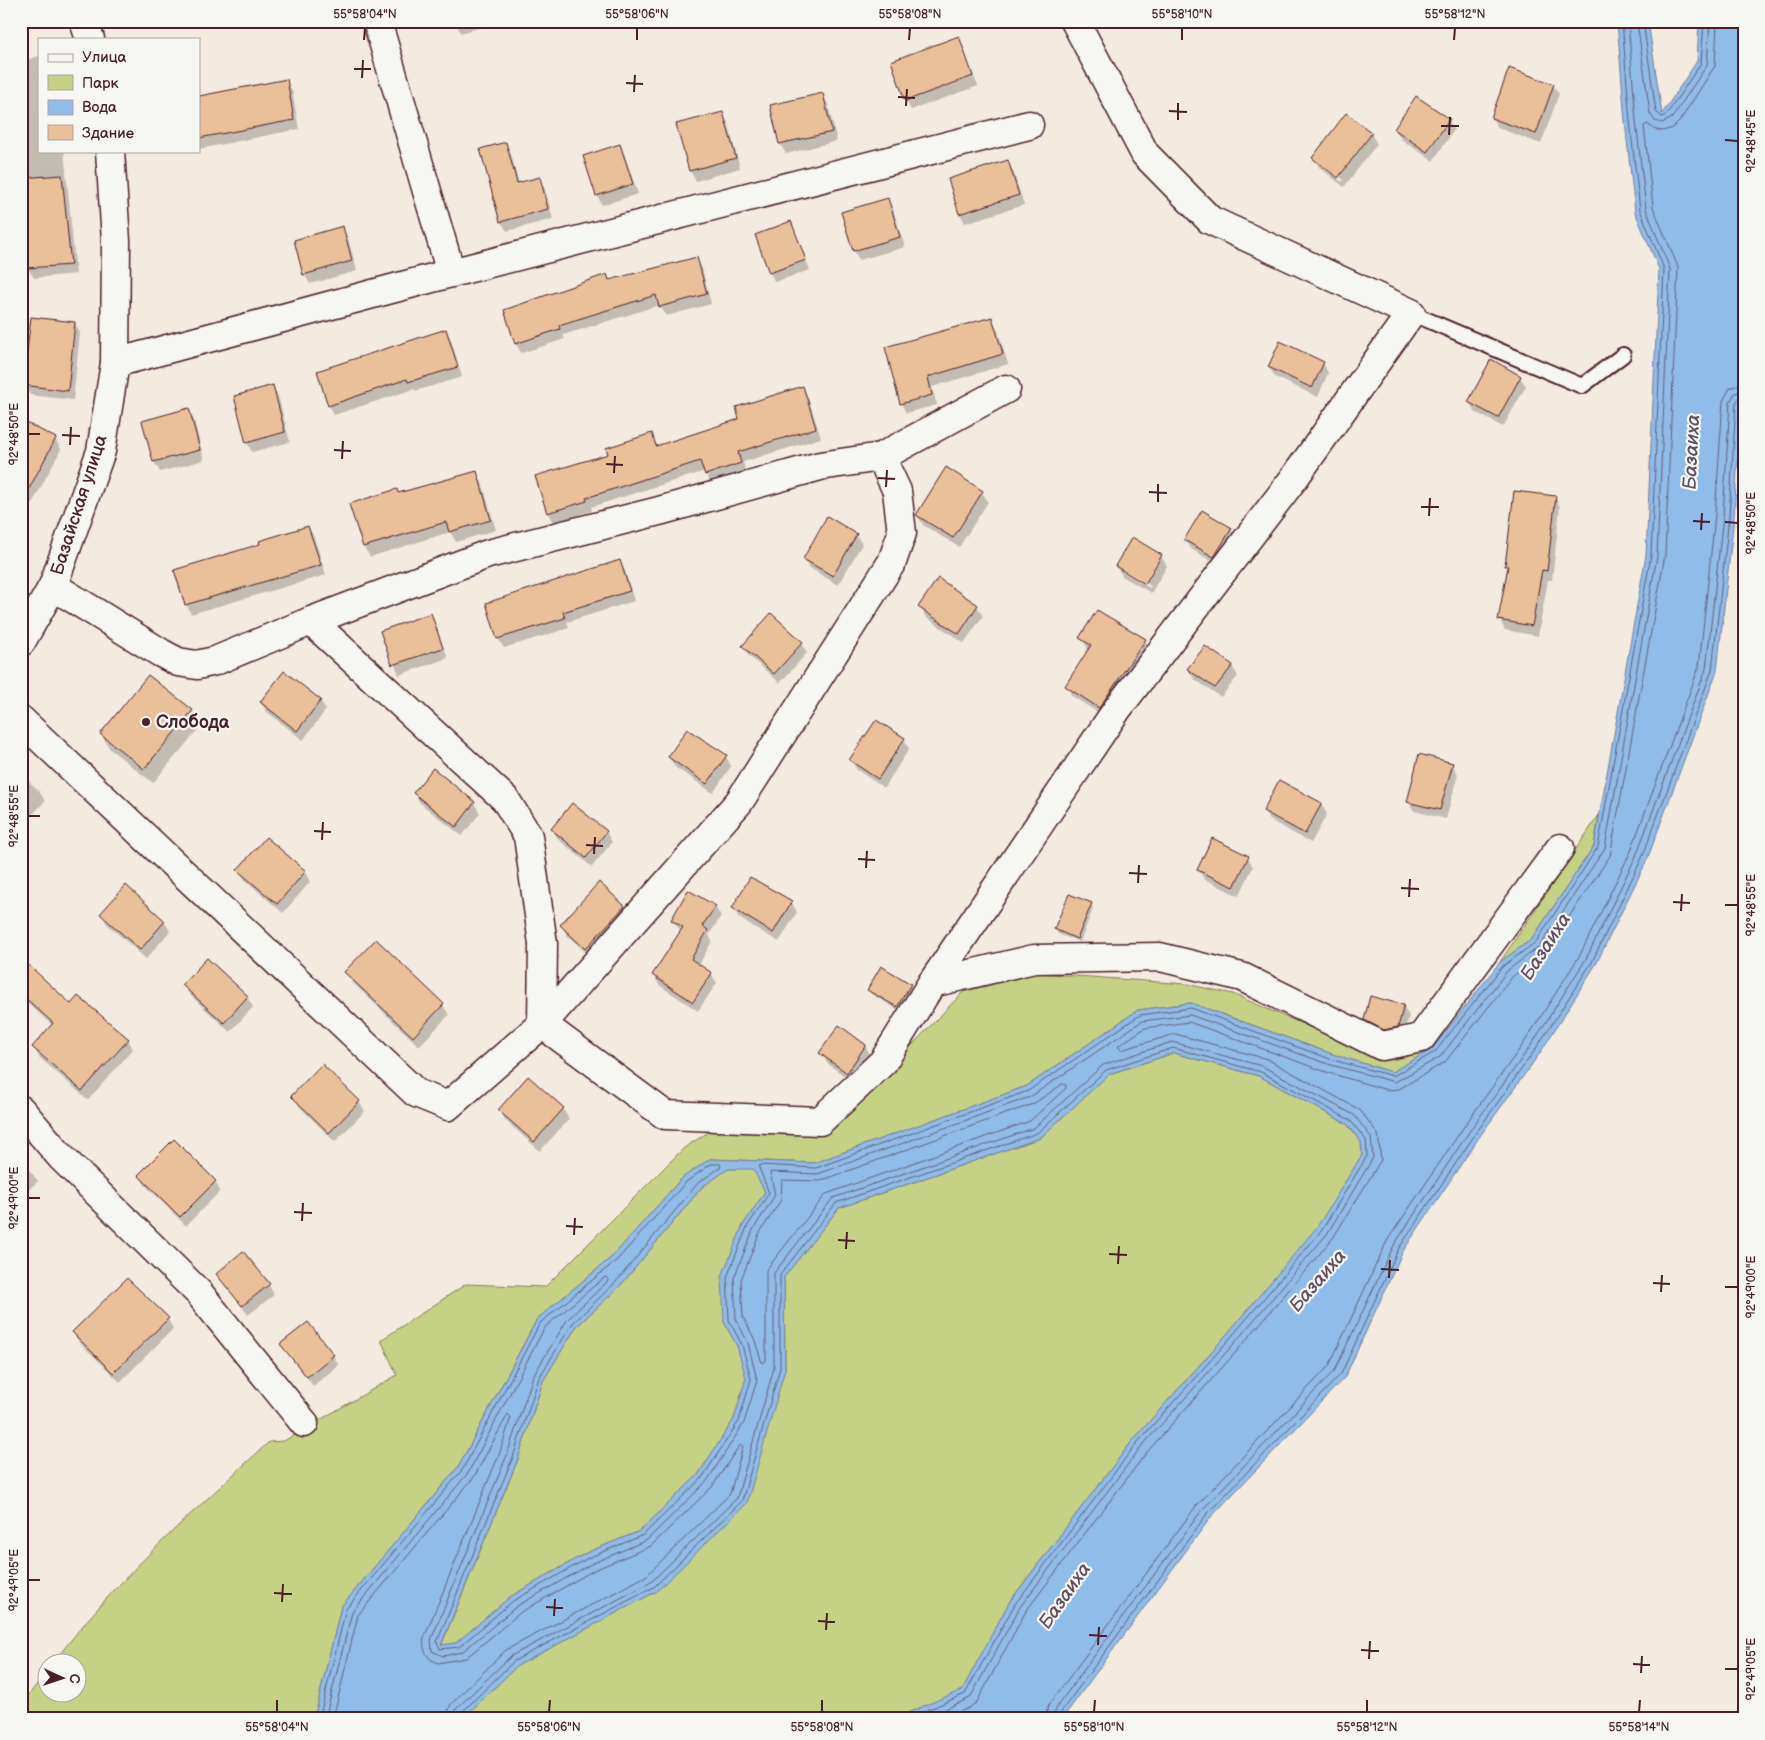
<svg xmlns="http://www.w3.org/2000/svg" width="1765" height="1740" viewBox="0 0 1765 1740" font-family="'Balsamiq Sans',sans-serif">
  <rect width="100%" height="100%" fill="#f3ebe0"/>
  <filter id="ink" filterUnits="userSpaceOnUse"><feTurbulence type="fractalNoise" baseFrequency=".02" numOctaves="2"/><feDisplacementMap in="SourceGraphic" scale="10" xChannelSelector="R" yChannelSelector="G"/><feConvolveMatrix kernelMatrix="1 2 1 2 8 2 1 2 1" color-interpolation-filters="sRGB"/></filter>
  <g filter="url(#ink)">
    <g fill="#c5d286" stroke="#887858">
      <polygon points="1599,815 1594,846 1532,939 1500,962"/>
      <path d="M1037,973L1186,984L1233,994L1344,1042L1391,1060L1432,1049L1392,1072L1335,1055L1191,1003L1138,1010L1027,1086L814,1163L710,1159L682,1178L613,1256L537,1319L459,1466L341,1607L314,1719H21V1705L47,1671L48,1692H78V1662H54C115,1580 193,1512 269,1442L284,1441L397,1375L381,1340L466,1284L545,1287L684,1148L710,1131L816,1135L891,1067L963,992Z"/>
      <polygon points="1174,1053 1259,1076 1347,1124 1361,1142 1362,1155 1318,1227 1222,1340 1133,1440 1010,1601 962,1691 893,1719 462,1719 517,1666 657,1591 785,1369 784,1277 839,1208 1040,1138 1109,1074"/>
      <polygon points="754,1168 765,1192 743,1225 724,1322 737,1346 747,1377 734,1419 698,1475 640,1531 586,1553 510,1597 456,1643 441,1646 518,1459 543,1381 576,1327 620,1286 702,1187 728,1169"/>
    </g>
    <path fill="#90bce9" stroke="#747d9d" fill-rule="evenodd" d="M1617,21H1648L1662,114L1697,61L1699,21H1744V365L1734,517L1717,671L1647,860L1596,964L1540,1053L1480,1136L1403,1251L1345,1377L1211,1517L1062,1719H893L962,1690L1010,1601L1133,1440L1222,1340L1317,1227L1362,1155L1361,1142L1347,1124L1259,1076L1174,1053L1109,1074L1040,1138L839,1208L784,1277L785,1369L747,1503L657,1591L517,1666L462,1719H314L341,1607L459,1466L537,1319L613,1256L682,1178L710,1159L814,1163L1027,1086L1138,1010L1191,1003L1335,1055L1392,1072L1432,1049L1500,962L1532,939L1594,846L1646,555L1659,269L1635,212L1625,122ZM728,1169H753L765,1192L743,1225L722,1276L724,1322L737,1346L746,1378L734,1419L698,1475L640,1531L586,1553L510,1597L456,1643L441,1645L518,1459L543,1381L576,1327L620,1286L702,1187Z"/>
    <g fill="#0003" fill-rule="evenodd">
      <polygon points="455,21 504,21 461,33"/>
      <polygon points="958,38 978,86 911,110 906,100"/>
      <polygon points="39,56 39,151 64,151 76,274 34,278 28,268 21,183 21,179 27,179 21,157 21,61"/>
      <polygon points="286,80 292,90 299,129 199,149 199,97"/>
      <polygon points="1553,85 1559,94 1541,144 1498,128 1492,118"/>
      <polygon points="822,94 828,104 837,141 786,154 780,144 772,106"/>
      <polygon points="722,113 728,123 740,168 696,181 690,171 677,125"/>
      <path d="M1347,115L1371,134L1377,144L1344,187L1319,167L1314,158ZM1320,162L1344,180L1342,182L1320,165Z"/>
      <polygon points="1449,120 1454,130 1433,161 1401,139 1395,129"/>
      <polygon points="506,144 511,154 519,184 539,179 545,189 553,219 507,231 501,222"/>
      <polygon points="620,146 625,156 638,194 602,205 597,195"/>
      <polygon points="1007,161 1013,171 1024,205 965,223 960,213"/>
      <polygon points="888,200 893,209 905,247 859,260 854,251"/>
      <polygon points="791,223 810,270 775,282 770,273"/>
      <polygon points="342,228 348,238 357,271 310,284 304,274"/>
      <polygon points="696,258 702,268 711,304 666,316 660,305 563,335 565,339 521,353 516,344 607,276 610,281"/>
      <polygon points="991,318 997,328 1008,364 932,387 937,405 906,413 901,403 886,348"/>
      <polygon points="75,323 80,333 73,400 30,395 25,385"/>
      <polygon points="446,331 451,340 462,377 415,391 414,389 334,415 329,405"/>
      <polygon points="1323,363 1328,373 1318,397 1275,377 1269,367"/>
      <polygon points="1520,377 1526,386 1503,427 1475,412 1469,402"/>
      <polygon points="273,386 278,396 290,442 252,452 247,442"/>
      <polygon points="803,387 808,397 821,438 743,462 746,473 711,484 705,471 591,507 592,511 553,523 548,513 537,477 610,455 651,435 658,447 741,419"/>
      <polygon points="188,410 194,420 204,460 160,472 154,462 144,422"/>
      <polygon points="21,421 55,439 61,449 25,517 21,515"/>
      <polygon points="476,472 482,482 496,530 456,542 450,532 370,557 364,547 351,505 399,495"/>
      <polygon points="982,492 988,502 959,547 923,525 917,515"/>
      <polygon points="1555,497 1560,507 1552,580 1548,580 1538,636 1505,630 1500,620 1509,570 1506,566"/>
      <polygon points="308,527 314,537 326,575 191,614 186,604 262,545"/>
      <polygon points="1231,529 1236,539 1220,566 1191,549 1186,540"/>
      <polygon points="856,535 862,544 838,585 810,568 804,559"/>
      <path d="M1132,539L1161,556L1167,566L1151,593L1122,576L1116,566ZM1123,569L1151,586L1150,588L1123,572Z"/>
      <polygon points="620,561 625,571 634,601 567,622 569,628 504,648 498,639 487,603"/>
      <polygon points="977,606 983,616 964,643 926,617 920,607"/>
      <polygon points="431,615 448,658 399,675 382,631"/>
      <polygon points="1081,638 1145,640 1150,650 1105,717 1072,696 1067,686 1089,650"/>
      <polygon points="802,643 807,653 780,683 749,656 743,646"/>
      <polygon points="1232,666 1238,676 1221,697 1194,679 1188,669"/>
      <polygon points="320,700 326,710 303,740 267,712 261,703"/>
      <polygon points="192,711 201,726 153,783 110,749 101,734"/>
      <polygon points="904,739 909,749 884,788 857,770 851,760"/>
      <polygon points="726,756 731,766 713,793 675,767 669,757"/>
      <polygon points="1452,764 1458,774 1446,819 1414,811 1408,801"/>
      <polygon points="21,774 39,791 45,801 21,827"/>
      <polygon points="414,793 474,803 480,813 462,836 420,803"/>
      <polygon points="572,804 606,832 612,842 592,867 558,839 552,829"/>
      <polygon points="1321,804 1327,814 1311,843 1270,820 1264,811"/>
      <polygon points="1248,857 1253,867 1239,896 1204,879 1198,869"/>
      <polygon points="239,870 305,872 310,882 283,913 245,880"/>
      <polygon points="791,902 797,912 779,942 739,918 733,908"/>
      <polygon points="1091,904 1093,909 1080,942 1058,934 1056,929"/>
      <polygon points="624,907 630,916 592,958 567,935 561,925"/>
      <polygon points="715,907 721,916 709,935 712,941 699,965 711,973 717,983 698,1011 659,985 654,975 681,932 673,920"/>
      <polygon points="102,914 164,921 170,931 146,959 107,924"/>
      <polygon points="21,971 71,1005 128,1040 133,1049 88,1100 39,1057 33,1047 53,1026 21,997"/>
      <polygon points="346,972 443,1005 449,1015 419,1046 352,982"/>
      <polygon points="184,985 247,997 253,1007 230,1032 190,995"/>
      <polygon points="910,985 913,989 900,1011 871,994 869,990"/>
      <polygon points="1403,1006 1409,1016 1403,1036 1371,1030 1365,1020"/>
      <polygon points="839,1027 865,1046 871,1056 853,1082 827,1063 821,1053"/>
      <polygon points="528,1078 563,1109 569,1119 540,1151 505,1120 500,1110"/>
      <polygon points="293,1096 359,1102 365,1111 335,1142 299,1106"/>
      <polygon points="21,1160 38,1181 21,1197"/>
      <polygon points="139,1175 215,1181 220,1191 186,1226 145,1185"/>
      <polygon points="218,1274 269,1285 274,1295 248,1315"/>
      <polygon points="168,1319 173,1329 120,1382 79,1342 73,1333"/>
      <polygon points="282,1345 333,1356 339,1365 313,1386"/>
    </g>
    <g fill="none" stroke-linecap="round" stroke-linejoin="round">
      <g stroke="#665e77" stroke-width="1">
        <polyline points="1637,21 1650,114 1655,121 1662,123 1672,118 1707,65 1710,21"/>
        <polyline points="1643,21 1656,112 1662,117 1667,114 1701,63 1704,21"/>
        <polygon points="1063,1084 1066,1085 1066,1088 1030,1121 826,1194 766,1270 766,1361 762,1363 754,1338 743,1317 741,1280 759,1234 781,1200 782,1180 820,1181 1033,1104"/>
        <polyline points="319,1719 346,1609 463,1469 540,1323 617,1260 686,1182 711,1164 720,1164 721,1167 698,1183 616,1282 572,1324 539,1378 513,1457 437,1642 440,1649 459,1647 513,1601 588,1558 643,1535 702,1478 739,1421 751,1379 742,1345 729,1320 727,1277 747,1227 769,1193 759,1168 760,1165 816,1168 1028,1091 1140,1015 1191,1008 1333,1060 1393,1076 1435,1052 1503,966 1536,942 1598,847 1651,555 1664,269 1640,210 1630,122 1622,21"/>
        <polyline points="325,1719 352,1612 468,1473 545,1327 605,1277 608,1278 608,1281 567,1320 533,1376 507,1455 431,1640 432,1651 443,1656 462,1652 517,1606 591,1564 647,1540 707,1481 744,1423 757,1380 748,1343 736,1319 734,1278 753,1230 775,1195 770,1172 818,1174 1030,1097 1142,1021 1190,1015 1331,1065 1395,1082 1440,1057 1508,970 1540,946 1605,848 1657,556 1670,269 1646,209 1636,121 1628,21"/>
        <path d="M333,1719L358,1615L474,1477L508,1414L511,1417L500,1452L424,1638C422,1650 427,1659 438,1663L466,1658L521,1612L594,1570L651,1546L712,1487L739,1446H743L730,1494L646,1576L506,1650L451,1704L445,1719"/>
        <polyline points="453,1719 456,1709 511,1656 651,1582 737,1498 774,1368 774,1273 833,1198 1034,1128 1103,1065 1172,1042 1262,1066 1354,1115 1371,1137 1373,1158 1327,1234 1231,1347 1141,1447 1020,1607 970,1698 923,1719"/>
        <polyline points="459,1719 461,1713 514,1661 654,1587 742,1501 780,1368 780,1275 836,1203 1037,1133 1106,1070 1173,1048 1261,1072 1350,1120 1366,1140 1367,1156 1322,1230 1226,1343 1137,1443 1015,1604 965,1694 906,1719"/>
        <polyline points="942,1719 969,1708 977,1702 1026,1611 1147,1452 1236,1352 1333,1238 1381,1160 1378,1134 1360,1110 1267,1059 1175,1034 1121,1050 1118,1046 1145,1028 1189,1022 1329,1073 1387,1090 1399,1089 1445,1062 1513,976 1546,951 1610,856 1665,555 1678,267 1653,207 1644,126 1647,124 1656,130 1663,131 1673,128 1679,122 1715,66 1717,21"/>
        <polyline points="1045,1719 1048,1706 1197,1505 1329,1366 1387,1241 1465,1125 1524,1043 1580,955 1630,853 1699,667 1715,515 1723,401 1730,388 1744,383"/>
        <polyline points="1052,1719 1058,1705 1202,1510 1335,1370 1394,1245 1471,1129 1530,1047 1586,959 1636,856 1706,669 1723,516 1730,402 1735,393 1744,391"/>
        <polyline points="1058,1719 1063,1709 1207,1514 1341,1374 1399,1248 1476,1133 1535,1050 1592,962 1642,858 1712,670 1729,517 1736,403 1739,398 1744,397"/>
      </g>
    </g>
    <g fill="#e9c099" stroke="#4a1f2b">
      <polygon points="959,36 973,76 905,101 891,61"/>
      <polygon points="1509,68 1554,84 1536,134 1491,118"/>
      <polygon points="287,79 294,120 199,138 199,96"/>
      <polygon points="823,93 832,132 779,144 770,105"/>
      <polygon points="1416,96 1450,119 1427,152 1394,129"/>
      <polygon points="723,112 736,158 689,171 676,124"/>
      <polygon points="1346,113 1372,133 1338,178 1312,158"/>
      <polygon points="506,142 517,183 540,177 548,209 500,222 480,149"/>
      <polygon points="620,144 633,184 596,196 583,156"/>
      <polygon points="1008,160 1019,195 959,214 948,179"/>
      <polygon points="62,175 71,265 27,268 21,178"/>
      <polygon points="888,198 900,237 853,251 841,212"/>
      <polygon points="791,221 806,260 769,273 755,235"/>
      <polygon points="343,226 352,261 303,275 294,240"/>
      <polygon points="697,257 707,294 659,307 656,295 559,325 560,329 515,344 504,310 607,274 609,280"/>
      <polygon points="31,317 75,322 68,391 23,385"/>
      <polygon points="992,317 1003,354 928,377 932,395 900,404 885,347"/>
      <polygon points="446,329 458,367 408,382 407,379 328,406 317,371"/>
      <polygon points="1280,341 1324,362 1312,388 1268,367"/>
      <polygon points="1491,359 1521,376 1498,418 1468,402"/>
      <polygon points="273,385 285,432 246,443 234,396"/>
      <polygon points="803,386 816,428 738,452 741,463 705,475 700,461 586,498 587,501 547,513 535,476 608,454 606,448 652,433 656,446 739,419 736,407"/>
      <polygon points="189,408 200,450 153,462 142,421"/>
      <polygon points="21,420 56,438 21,504"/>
      <polygon points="946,467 983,491 953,538 916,515"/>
      <polygon points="477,471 491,520 449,532 446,522 363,547 349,504 397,489 398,493"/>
      <polygon points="1514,491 1556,496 1547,571 1542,570 1532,626 1498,620 1508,566 1505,566"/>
      <polygon points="1202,510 1232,528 1214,557 1184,540"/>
      <polygon points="827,516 857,534 833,576 803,559"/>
      <polygon points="308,526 321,565 185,605 174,570 260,544 259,541"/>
      <polygon points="1132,537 1162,555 1145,584 1115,566"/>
      <polygon points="620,560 630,591 563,612 565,618 497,639 486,603"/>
      <polygon points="938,578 978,605 959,634 918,607"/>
      <polygon points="1097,610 1146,639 1099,708 1065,686 1091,645 1079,638"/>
      <polygon points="431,613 443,648 392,665 380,631"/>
      <polygon points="771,613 803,642 774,674 742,646"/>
      <polygon points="1205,646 1233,665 1215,688 1187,669"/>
      <polygon points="284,671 321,700 297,731 260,702"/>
      <polygon points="148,675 193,710 144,769 100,734"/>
      <polygon points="876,720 905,738 878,779 849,760"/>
      <polygon points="687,729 727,755 707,784 668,757"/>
      <polygon points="1419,754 1453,763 1440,810 1407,802"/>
      <polygon points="433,768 475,802 456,827 413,793"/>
      <polygon points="1279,780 1322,803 1305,834 1263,811"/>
      <polygon points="572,803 607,831 586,858 551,829"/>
      <polygon points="266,837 306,871 277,904 237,870"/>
      <polygon points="1212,838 1249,856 1234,887 1197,870"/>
      <polygon points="750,877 792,901 773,933 732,908"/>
      <polygon points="599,882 625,906 585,949 560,925"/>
      <polygon points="126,885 165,921 140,950 100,914"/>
      <polygon points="688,890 716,906 702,926 708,930 691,959 712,973 693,1002 652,975 683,927 671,920"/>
      <polygon points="1069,894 1092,903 1077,939 1054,929"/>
      <polygon points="376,939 444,1004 413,1037 344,972"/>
      <polygon points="21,958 71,1004 78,996 129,1039 82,1091 32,1047 53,1023 21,994"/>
      <polygon points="207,958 248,996 224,1023 182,985"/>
      <polygon points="881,966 911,984 897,1007 867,990"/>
      <polygon points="1370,996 1404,1005 1398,1027 1384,1030 1364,1020"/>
      <polygon points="839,1025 866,1045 847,1073 819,1053"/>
      <polygon points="322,1064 360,1101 329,1133 291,1096"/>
      <polygon points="528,1076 564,1108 534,1142 498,1110"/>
      <polygon points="174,1139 216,1181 180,1217 138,1175"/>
      <polygon points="243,1251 270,1284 242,1306 216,1274"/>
      <polygon points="127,1278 169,1318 113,1373 72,1332"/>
      <polygon points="308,1322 334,1355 307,1377 280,1344"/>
    </g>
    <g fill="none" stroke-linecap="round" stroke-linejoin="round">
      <defs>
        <polyline id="service" points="1411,313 1582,386 1623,355"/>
        <g id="minor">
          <polyline points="84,21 90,39"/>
          <polyline points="377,21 451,273"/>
          <polyline points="115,363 451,273 1029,125"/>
          <polyline points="53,586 161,653 178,662 197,665 215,661 311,621 488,554 659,511 820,466 881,457 1006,389"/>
          <polyline points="311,621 505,799 528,836 543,944 542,1024 665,1115 820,1121 883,1062 932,983 1118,708 1295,477 1411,313 1210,220 1145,154 1075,21"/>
          <polyline points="21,642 53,586 101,451 115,363 116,241 110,151"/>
          <polyline points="21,720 416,1093 448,1106 542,1024 739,802 892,562 902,533 897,491 881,457"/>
          <polyline points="932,983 1034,959 1160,957 1242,977 1382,1046 1421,1038 1560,848"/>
          <polyline points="21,1110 61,1157 199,1293 304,1423"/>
        </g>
      </defs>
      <use href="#service" stroke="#4a1f2b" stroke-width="18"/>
      <use href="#minor" stroke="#4a1f2b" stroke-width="31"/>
      <use href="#service" stroke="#f6f6f2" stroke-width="14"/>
      <use href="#minor" stroke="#f6f6f2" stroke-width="28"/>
    </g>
  </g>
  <path fill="none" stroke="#4a1f2b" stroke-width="2" d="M364,40L365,28M637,40V28M909,40L910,28M1182,40V28M1454,40L1455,28M354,69H371M362,78L363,60M626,83L643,84M634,92L635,75M898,97L915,98M906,106L907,89M1169,111L1187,112M1178,120V103M1441,126H1459M1449,135L1450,117M1725,140L1738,141M28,434H40M62,435L80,436M70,445L71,427M334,450L351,451M342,459L343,441M606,464L623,465M614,473L615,456M878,478L895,479M886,487L887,470M1149,492L1167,493M1158,502V484M1421,507H1439M1429,516L1430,498M1693,521L1710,522M1725,522L1738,523M1701,530L1702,513M28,816H40M314,831L331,832M322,840L323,822M586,845L603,846M594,854L595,837M858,859L875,860M866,868L867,851M1129,873L1147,874M1138,883L1139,865M1401,888L1419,889M1409,897L1410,879M1673,902L1690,903M1725,905H1738M1681,911L1682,894M28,1198H40M294,1212L312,1213M302,1221L303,1203M566,1226L583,1227M574,1235L575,1218M838,1240L855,1241M846,1249L847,1232M1109,1254L1127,1255M1118,1264L1119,1246M1381,1269L1399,1270M1389,1278L1390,1260M1653,1283L1670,1284M1725,1287H1738M1661,1292L1662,1275M28,1580H40M274,1593L292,1594M282,1602L283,1584M546,1607L563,1608M554,1616L555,1599M818,1621L835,1622M826,1630L827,1613M1089,1635L1107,1636M1098,1645L1099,1627M1361,1650L1379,1651M1369,1659L1370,1641M1633,1664L1650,1665M1725,1669H1738M1641,1673L1642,1656M277,1712V1700M549,1712L550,1700M822,1712V1700M1094,1712L1095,1700M1367,1712V1700M1639,1712L1640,1700"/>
  <circle fill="#4a1f2b" stroke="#f6f6f2" stroke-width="2" cx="146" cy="722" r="5"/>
  <g text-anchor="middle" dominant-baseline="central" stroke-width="4.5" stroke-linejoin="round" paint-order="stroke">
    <g font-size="18" fill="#4a1f2b" stroke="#f6f6f2">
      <text transform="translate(79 505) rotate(-72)">Базайская улица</text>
    </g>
    <g font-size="18" font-weight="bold" fill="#4a1f2b" stroke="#f6f6f2" text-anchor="start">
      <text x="156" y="722">Слобода</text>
    </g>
    <g font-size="19" font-style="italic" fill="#5f4e64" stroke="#f6f6f2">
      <text transform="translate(1692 452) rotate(-87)">Базаиха</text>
      <text transform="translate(1546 947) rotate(-57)">Базаиха</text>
      <text transform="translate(1318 1281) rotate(-49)">Базаиха</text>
      <text transform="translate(1065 1596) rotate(-55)">Базаиха</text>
    </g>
  </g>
  <rect width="1765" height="1740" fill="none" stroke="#f6f6f2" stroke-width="55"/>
  <rect x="38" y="38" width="162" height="115" fill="#f6f6f2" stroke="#b1a0a2"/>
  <rect x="48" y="54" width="25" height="8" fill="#f6f6f2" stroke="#b1a0a2"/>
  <text x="82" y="62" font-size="15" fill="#4a1f2b">Улица</text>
  <rect x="48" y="75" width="25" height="15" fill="#c5d286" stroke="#b1a0a2"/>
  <text x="82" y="88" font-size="15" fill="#4a1f2b">Парк</text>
  <rect x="48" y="100" width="25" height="15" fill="#90bce9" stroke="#b1a0a2"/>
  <text x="82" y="112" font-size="15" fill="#4a1f2b">Вода</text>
  <rect x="48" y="125" width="25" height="15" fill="#e9c099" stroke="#b1a0a2"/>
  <text x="82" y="138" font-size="15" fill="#4a1f2b">Здание</text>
  <g transform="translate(62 1678) rotate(93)"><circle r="24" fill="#f6f6f2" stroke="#b1a0a2"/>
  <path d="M0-4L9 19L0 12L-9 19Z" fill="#4a1f2b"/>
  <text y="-8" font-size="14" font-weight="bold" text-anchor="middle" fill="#4a1f2b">С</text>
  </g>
  <rect x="28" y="28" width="1710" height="1684" fill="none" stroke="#4a1f2b" stroke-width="2"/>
  <g font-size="12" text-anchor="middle" fill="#4a1f2b">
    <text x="365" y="18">55°58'04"N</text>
    <text x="637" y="18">55°58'06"N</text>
    <text x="910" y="18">55°58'08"N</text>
    <text x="1182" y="18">55°58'10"N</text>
    <text x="1455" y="18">55°58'12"N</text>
    <text transform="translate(1751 141) rotate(-90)" y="4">92°48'45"E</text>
    <text transform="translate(14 434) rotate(-90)" y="4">92°48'50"E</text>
    <text transform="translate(1751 523) rotate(-90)" y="4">92°48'50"E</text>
    <text transform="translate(14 816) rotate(-90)" y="4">92°48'55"E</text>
    <text transform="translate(1751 905) rotate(-90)" y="4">92°48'55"E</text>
    <text transform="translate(14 1198) rotate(-90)" y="4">92°49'00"E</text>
    <text transform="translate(1751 1287) rotate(-90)" y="4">92°49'00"E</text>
    <text transform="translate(14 1580) rotate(-90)" y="4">92°49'05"E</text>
    <text transform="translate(1751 1669) rotate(-90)" y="4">92°49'05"E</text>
    <text x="277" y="1731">55°58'04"N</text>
    <text x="549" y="1731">55°58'06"N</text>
    <text x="822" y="1731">55°58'08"N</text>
    <text x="1094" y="1731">55°58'10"N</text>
    <text x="1367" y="1731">55°58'12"N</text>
    <text x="1639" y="1731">55°58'14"N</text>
  </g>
</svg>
